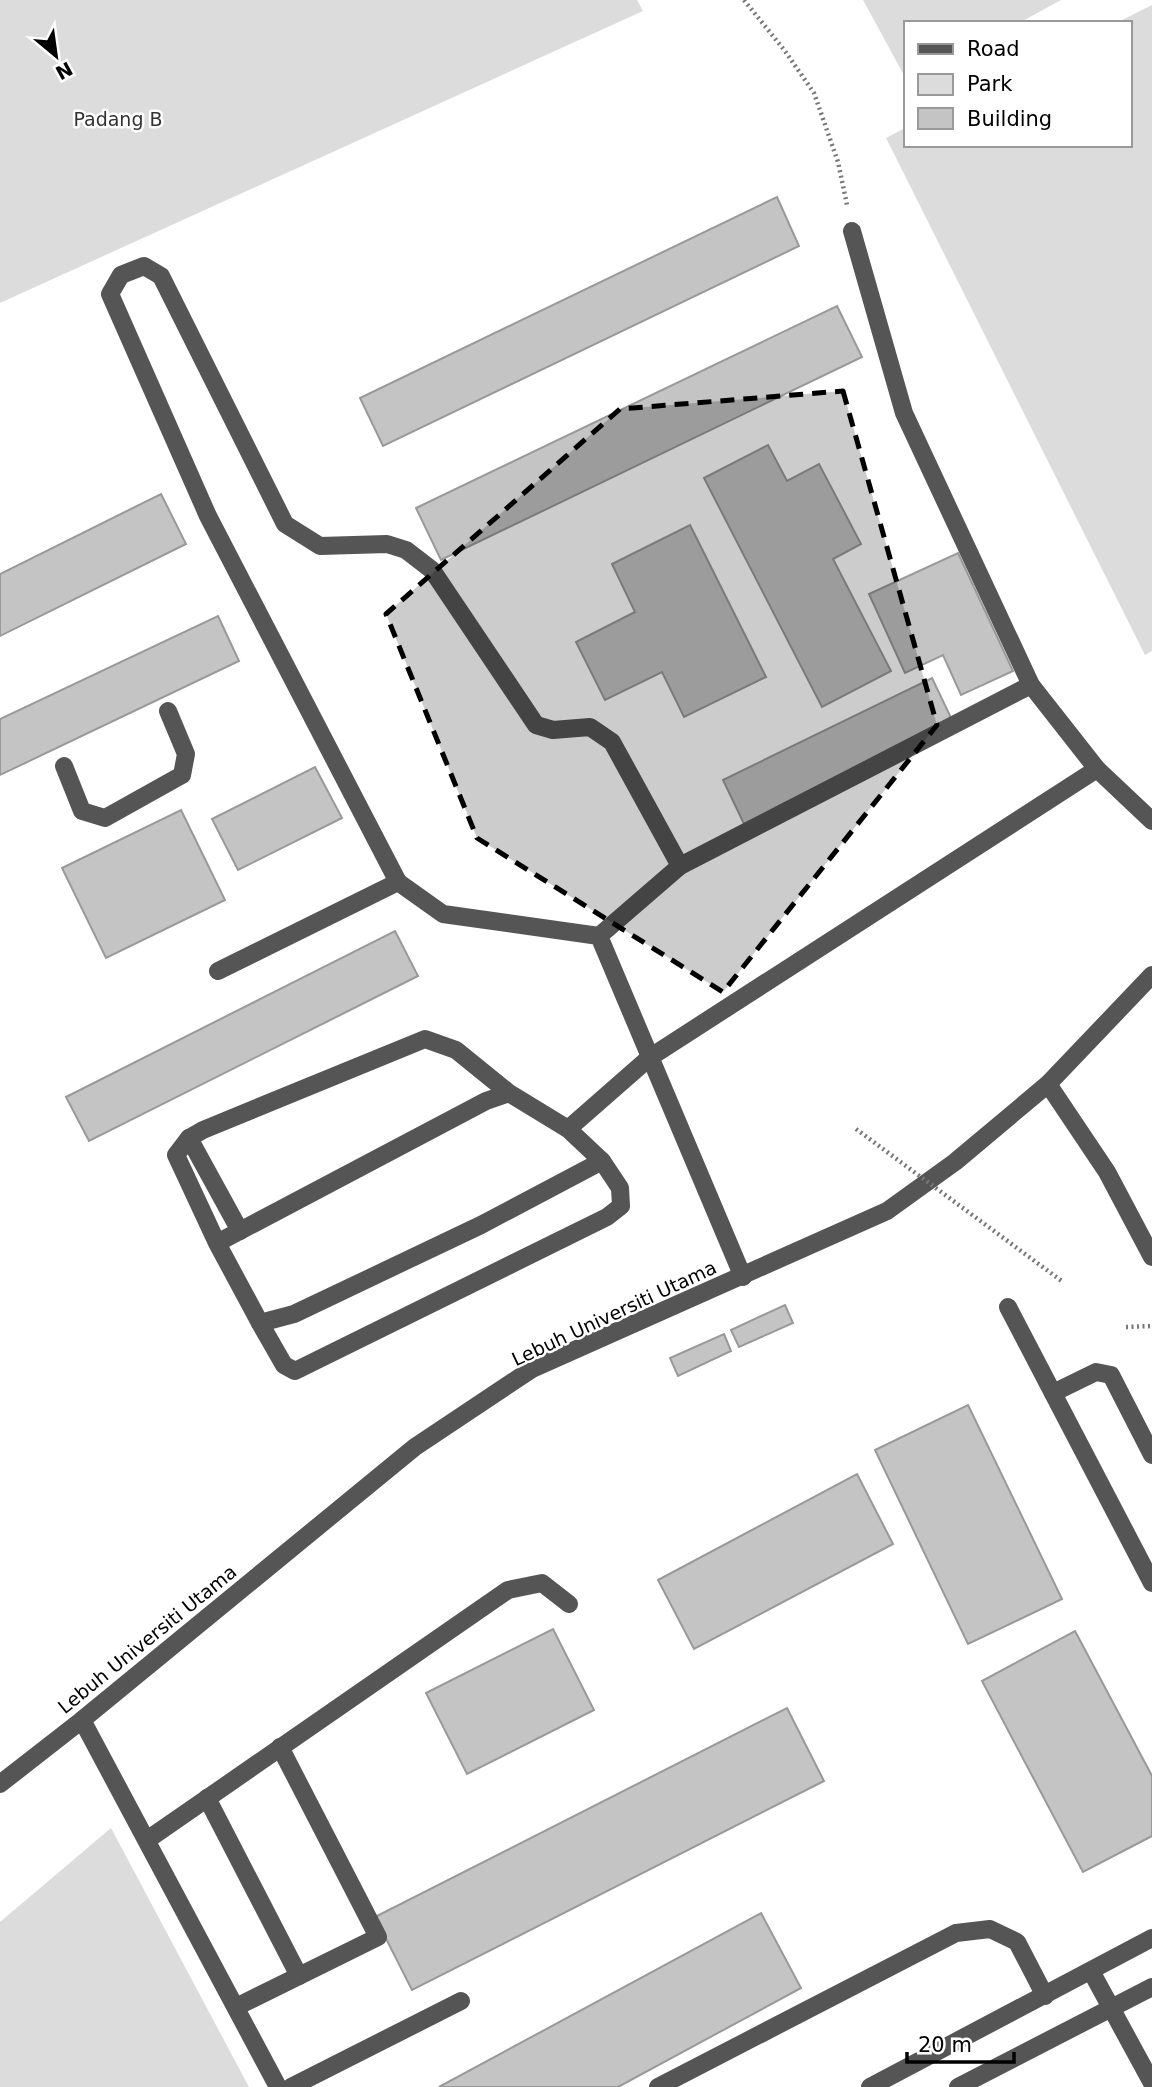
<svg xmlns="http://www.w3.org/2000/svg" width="1152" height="2087" viewBox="0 0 1152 2087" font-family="'DejaVu Sans',sans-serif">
  <rect width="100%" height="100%" fill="#fff"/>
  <g fill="#dcdcdc">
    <polygon points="0,0 637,0 643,11 0,303"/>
    <polygon points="863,0 1061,0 1019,23 905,23 905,77"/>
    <polygon points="1152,5 1152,651 1145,655 886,138 905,128 905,145 1129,145 1129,23 1116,23"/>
    <polygon points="111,1828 249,2087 0,2087 0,1922"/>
  </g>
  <g fill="#c4c4c4" stroke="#999" stroke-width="2">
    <polygon points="777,197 799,246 383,446 360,398"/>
    <polygon points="837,306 862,357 441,560 416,508"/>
    <polygon points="768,445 787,481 819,464 861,544 833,559 891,671 822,707 704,478"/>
    <polygon points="161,494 186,544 0,636 0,574"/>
    <polygon points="690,525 766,677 684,717 662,672 605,700 576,642 635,612 612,564"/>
    <polygon points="958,553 1013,671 961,695 943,655 905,673 869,594"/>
    <polygon points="218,616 239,661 0,775 0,719"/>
    <polygon points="932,678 953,722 744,824 723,780"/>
    <polygon points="315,767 342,818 238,870 212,819"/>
    <polygon points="181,810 225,900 106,958 62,868"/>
    <polygon points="395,931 418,976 89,1141 66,1097"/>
    <polygon points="785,1305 793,1323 739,1347 731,1330"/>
    <polygon points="724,1334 731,1351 678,1376 670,1358"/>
    <polygon points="968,1405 1062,1599 968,1644 875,1450"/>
    <polygon points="857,1474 893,1544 694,1649 658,1580"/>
    <polygon points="553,1629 594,1710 467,1774 426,1693"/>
    <polygon points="1075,1631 1152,1776 1152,1836 1083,1872 982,1681"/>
    <polygon points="787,1708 824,1781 412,1990 375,1917"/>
    <polygon points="761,1913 801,1988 618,2087 439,2087"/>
  </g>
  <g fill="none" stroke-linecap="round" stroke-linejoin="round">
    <g stroke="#777" stroke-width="4.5" stroke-dasharray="2 3.5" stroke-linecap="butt">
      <polyline points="744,0 785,51 814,93 838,162 847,205"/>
      <polyline points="1126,1327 1152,1326"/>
    </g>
    <g stroke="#555" stroke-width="18">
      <polyline points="852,231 904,413 1031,685 1097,769 1152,821"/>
      <polyline points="64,766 82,811 105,818 182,775 186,754 168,711"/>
      <polyline points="398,882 208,516 110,294 121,275 144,266 161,276 285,524 320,546 387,544 406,550 432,570 536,725 553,730 590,727 612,742 680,866"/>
      <polyline points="599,936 680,866 1031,685"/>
      <polyline points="218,971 398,882 443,914 599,936 743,1277"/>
      <polyline points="1048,1084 1107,1172 1152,1257"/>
      <polyline points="568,1129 649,1058 1097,769"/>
      <polyline points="189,1138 240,1231"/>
      <polyline points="217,1243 486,1101 509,1093 568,1129 602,1161 481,1225 294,1314 260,1323 217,1243 176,1155 189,1138 203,1130 425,1039 456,1050 509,1093"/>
      <polyline points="1008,1307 1152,1583"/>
      <polyline points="260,1323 284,1365 295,1371 607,1217 621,1206 620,1188 602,1161"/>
      <polyline points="1053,1393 1096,1372 1111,1375 1152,1455"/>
      <polyline points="82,1720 278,2087"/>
      <polyline points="0,1784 82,1720 415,1447 532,1369 887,1211 955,1162 1048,1084 1152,975"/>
      <polyline points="207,1798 299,1976"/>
      <polyline points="147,1840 508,1590 542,1583 569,1604"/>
      <polyline points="1091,1971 1152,2083"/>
      <polyline points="236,2007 378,1937 280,1747"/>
      <polyline points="291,2087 461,2001"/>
      <polyline points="658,2087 956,1933 990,1929 1017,1942 1045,1996"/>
      <polyline points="870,2087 1152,1938"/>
      <polyline points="958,2087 1152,1987"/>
    </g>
    <polyline stroke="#777" stroke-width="4.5" stroke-dasharray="2 3.5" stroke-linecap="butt" points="856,1129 1063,1282"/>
  </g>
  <path fill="#000" fill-opacity="0.2" stroke="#000" stroke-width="5" stroke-dasharray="14 9" stroke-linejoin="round" d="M843,391L937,725L723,992L477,838L386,614L620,409Z"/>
  <g text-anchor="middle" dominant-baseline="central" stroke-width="5" stroke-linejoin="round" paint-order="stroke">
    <g font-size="19" fill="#333" stroke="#fff">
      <text x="118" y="119">Padang B</text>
    </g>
    <g font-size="19" fill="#000" stroke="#fff">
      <text transform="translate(614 1313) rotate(-25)">Lebuh Universiti Utama</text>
      <text transform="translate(147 1639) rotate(-39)">Lebuh Universiti Utama</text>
    </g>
  </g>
  <rect x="904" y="21" width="228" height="126" fill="#ffffff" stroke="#999999" stroke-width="2"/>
  <rect x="918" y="44" width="35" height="10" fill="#555555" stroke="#999999" stroke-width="2"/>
  <text x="967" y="56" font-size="21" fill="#000000">Road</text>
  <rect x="918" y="74" width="35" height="21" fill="#dcdcdc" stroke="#999999" stroke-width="2"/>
  <text x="967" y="91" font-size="21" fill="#000000">Park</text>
  <rect x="918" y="108" width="35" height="21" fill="#c4c4c4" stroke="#999999" stroke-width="2"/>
  <text x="967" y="126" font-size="21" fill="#000000">Building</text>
  <g transform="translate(56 56) rotate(151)" stroke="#ffffff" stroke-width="5" paint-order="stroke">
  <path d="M0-5L12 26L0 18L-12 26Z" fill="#000000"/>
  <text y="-10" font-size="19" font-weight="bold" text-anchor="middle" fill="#000000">N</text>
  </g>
  <path d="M907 2052v10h107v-10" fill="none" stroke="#000000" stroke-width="3.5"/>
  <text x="918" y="2052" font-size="21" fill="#000000" stroke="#ffffff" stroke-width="5" paint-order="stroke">20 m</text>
</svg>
